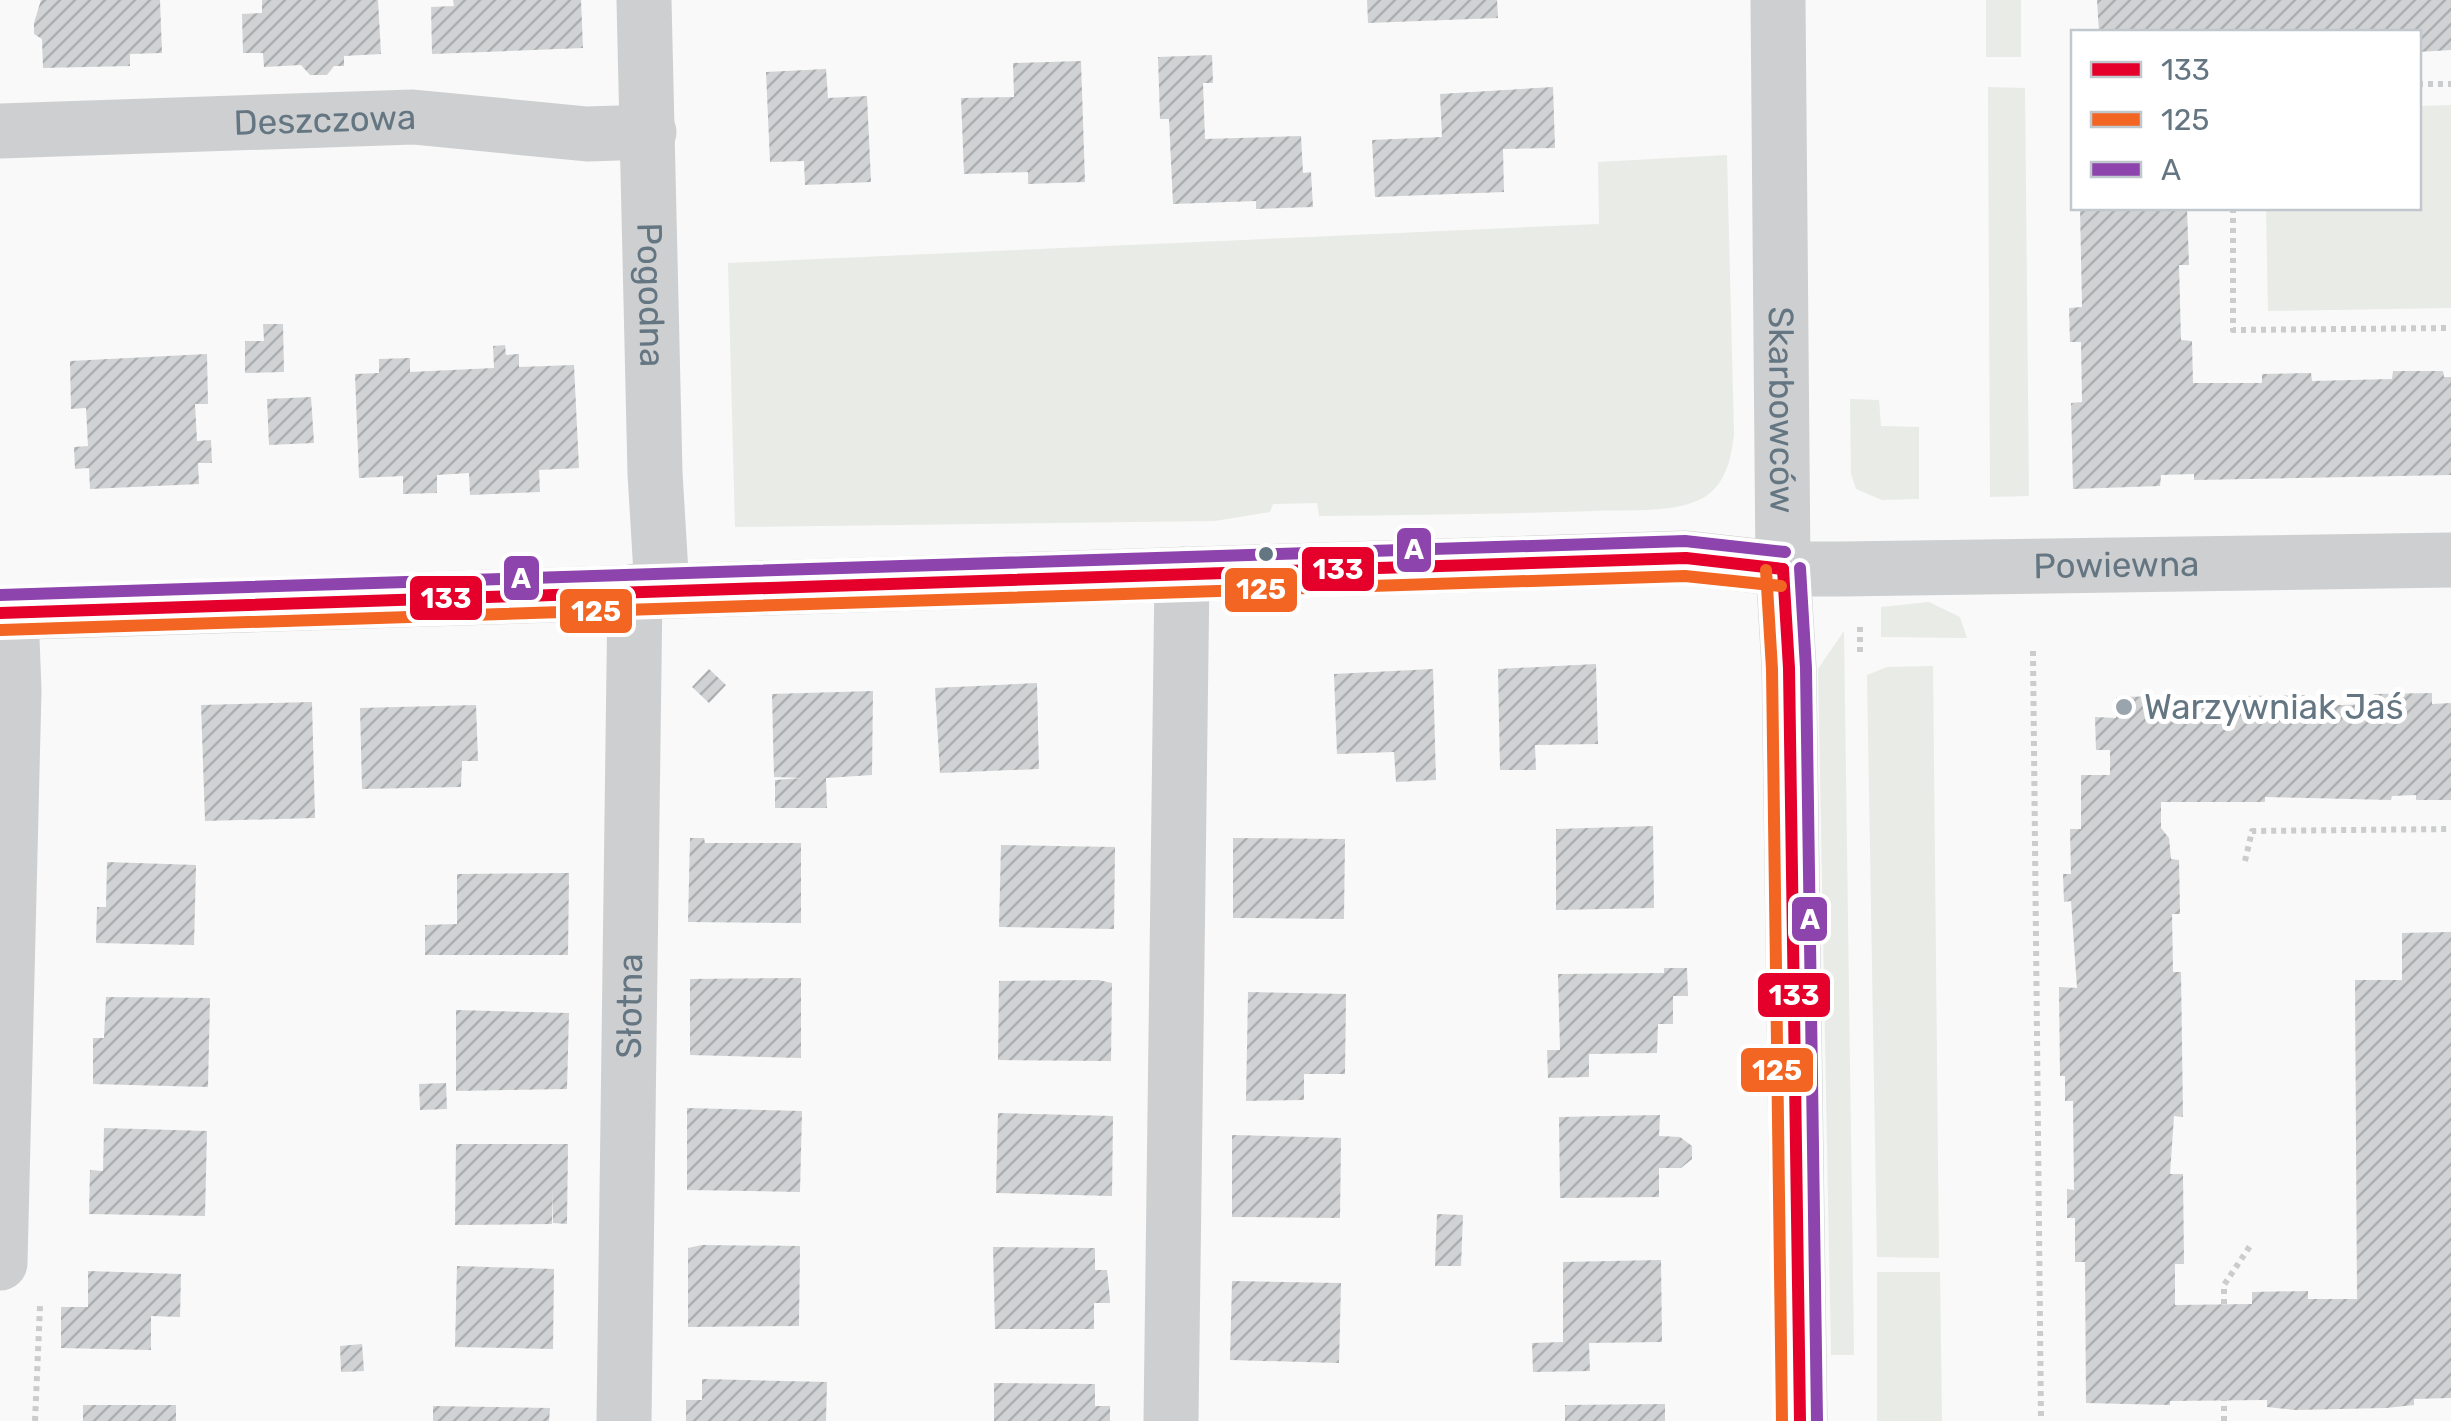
<svg xmlns="http://www.w3.org/2000/svg" width="2451" height="1421" viewBox="0 0 2451 1421" font-family="Rubik,sans-serif">
  <defs>
    <pattern id="building-hatch" width="6" height="6" patternUnits="userSpaceOnUse" patternTransform="scale(2.5)"><rect width="6" height="6" fill="#d0d2d3"/><path d="M-1 1l2-2M0 6l6-6M5 7l2-2" fill="none" stroke="#acafb1"/></pattern>
  </defs>
  <rect width="100%" height="100%" fill="#f9f9f9"/>
  <g fill="#e8ebe6">
    <rect x="1986" y="0" width="35" height="57"/>
    <polygon points="1988,87 2025,88 2029,496 1990,497"/>
    <polygon points="2451,105 2451,308 2268,311 2266,208 2418,208 2419,106"/>
    <path d="M1727,155L1734,434C1731,459 1726,486 1701,499C1670,514 1628,509 1595,511C1503,514 1411,515 1319,516L1317,503L1273,504L1270,512L1215,521L735,527L728,263L1599,224L1598,162Z"/>
    <polygon points="1850,399 1879,400 1881,426 1919,427 1919,499 1882,500 1856,489 1851,474"/>
    <polygon points="1929,602 1960,617 1967,638 1881,637 1881,607"/>
    <polygon points="1844,631 1854,1355 1831,1355 1818,669"/>
    <polygon points="1933,666 1939,1258 1877,1257 1867,675 1887,667"/>
    <polygon points="1877,1272 1940,1272 1942,1421 1877,1421"/>
  </g>
  <g fill="url(#building-hatch)">
    <polygon points="41,0 160,0 162,53 130,54 130,66 43,68 42,39 34,34 34,23"/>
    <polygon points="262,0 378,0 381,54 344,56 344,66 334,66 327,75 310,75 301,65 264,67 263,53 243,53 242,14 262,13"/>
    <polygon points="453,0 581,0 583,48 432,54 431,7 454,6"/>
    <polygon points="1367,0 1497,0 1498,18 1368,23"/>
    <polygon points="2097,0 2451,0 2451,50 2418,52 2418,32 2099,32"/>
    <polygon points="1212,55 1213,83 1203,83 1205,139 1301,136 1303,173 1311,172 1313,207 1256,209 1256,201 1173,204 1169,119 1160,119 1158,57"/>
    <polygon points="1081,61 1085,182 1028,184 1028,172 964,174 961,98 1014,97 1013,63"/>
    <polygon points="826,69 828,98 867,96 871,182 805,185 804,161 770,162 766,72"/>
    <polygon points="1553,87 1555,148 1503,149 1504,192 1375,197 1372,140 1442,137 1440,94"/>
    <polygon points="2080,208 2187,208 2189,265 2179,265 2181,340 2192,341 2193,383 2262,383 2262,374 2311,373 2312,381 2392,379 2393,371 2443,371 2444,377 2451,377 2451,475 2194,480 2194,474 2161,475 2160,486 2073,489 2071,403 2082,402 2081,342 2070,342 2069,308 2082,307"/>
    <polygon points="263,324 283,324 284,372 245,373 245,341 264,341"/>
    <polygon points="505,345 506,355 519,354 519,367 574,365 579,468 539,470 540,492 470,495 469,473 437,475 437,493 403,494 403,476 359,478 355,374 379,373 379,359 410,358 410,372 494,368 493,346"/>
    <polygon points="207,354 208,404 195,404 197,441 211,440 212,463 198,463 199,484 90,489 89,468 75,469 74,447 88,446 86,408 71,409 70,361"/>
    <polygon points="311,397 314,443 269,445 267,399"/>
    <polygon points="1596,664 1598,744 1535,745 1536,770 1500,770 1498,669"/>
    <polygon points="709,669 726,685 709,703 692,687"/>
    <polygon points="1433,669 1436,780 1396,782 1394,752 1337,754 1334,674"/>
    <polygon points="1037,683 1039,769 940,773 935,688"/>
    <polygon points="873,691 872,775 826,778 827,808 775,808 775,780 802,778 774,777 772,694"/>
    <polygon points="2432,693 2432,704 2451,703 2451,800 2416,800 2416,795 2392,796 2391,800 2265,797 2265,802 2161,802 2161,828 2169,838 2171,859 2179,860 2180,914 2172,914 2173,972 2181,972 2183,1117 2174,1116 2170,1174 2183,1174 2184,1264 2175,1264 2175,1305 2252,1304 2252,1292 2308,1291 2308,1299 2357,1299 2355,980 2402,980 2402,933 2451,932 2451,1398 2414,1399 2414,1405 2386,1408 2295,1410 2267,1407 2267,1400 2170,1401 2170,1405 2086,1403 2085,1262 2075,1262 2075,1218 2067,1218 2067,1189 2074,1190 2073,1101 2065,1101 2065,1076 2060,1076 2059,987 2077,988 2071,901 2064,902 2063,874 2071,874 2070,829 2081,829 2081,775 2110,775 2110,750 2096,750 2095,717 2116,718 2116,697 2175,696 2175,706 2246,705 2247,696 2305,695 2305,705 2342,705 2373,704 2374,694"/>
    <polygon points="312,702 315,818 205,821 201,705"/>
    <polygon points="476,705 478,761 462,761 461,787 362,789 360,708"/>
    <polygon points="1653,826 1654,908 1556,910 1556,829"/>
    <polygon points="690,838 704,838 705,843 801,843 801,923 688,922"/>
    <polygon points="1233,838 1345,839 1344,919 1233,918"/>
    <polygon points="1001,845 1115,847 1114,929 999,927"/>
    <polygon points="107,862 196,865 194,945 96,943 97,907 106,907"/>
    <polygon points="569,873 568,955 425,955 425,925 457,924 457,874"/>
    <polygon points="1664,968 1687,968 1688,996 1673,996 1673,1024 1658,1024 1657,1053 1589,1054 1589,1077 1548,1078 1547,1050 1560,1050 1558,974 1664,973"/>
    <polygon points="801,978 801,1058 690,1055 690,979"/>
    <polygon points="1098,980 1112,983 1111,1061 998,1060 999,981"/>
    <polygon points="1248,992 1346,994 1345,1074 1304,1074 1304,1100 1246,1101"/>
    <polygon points="106,997 210,998 208,1087 93,1084 93,1038 104,1038"/>
    <polygon points="456,1010 569,1013 567,1089 456,1091"/>
    <polygon points="446,1083 447,1109 420,1110 419,1084"/>
    <polygon points="687,1108 802,1111 800,1192 687,1190"/>
    <polygon points="998,1113 1113,1116 1112,1196 996,1193"/>
    <polygon points="1660,1115 1659,1136 1680,1137 1692,1146 1692,1159 1681,1168 1659,1168 1659,1197 1560,1198 1559,1117"/>
    <polygon points="104,1128 207,1131 205,1216 89,1214 90,1170 103,1171"/>
    <polygon points="1232,1135 1341,1138 1340,1218 1232,1217"/>
    <polygon points="456,1144 568,1144 567,1224 553,1223 552,1190 552,1224 455,1225"/>
    <polygon points="1437,1214 1463,1215 1461,1266 1435,1266"/>
    <polygon points="702,1245 800,1246 799,1326 688,1327 688,1248"/>
    <polygon points="993,1247 1095,1248 1095,1270 1107,1270 1110,1299 1110,1303 1094,1303 1094,1329 995,1329"/>
    <polygon points="1661,1260 1662,1342 1589,1343 1590,1371 1533,1372 1532,1343 1563,1342 1563,1262"/>
    <polygon points="457,1266 554,1269 553,1349 455,1347"/>
    <polygon points="88,1271 181,1274 180,1317 151,1316 151,1350 61,1348 61,1307 88,1307"/>
    <polygon points="1232,1281 1341,1283 1339,1363 1230,1360"/>
    <polygon points="362,1344 364,1371 341,1372 340,1346"/>
    <polygon points="702,1379 827,1382 826,1421 686,1421 686,1400 702,1400"/>
    <polygon points="994,1383 1095,1384 1095,1406 1110,1406 1110,1421 994,1421"/>
    <polygon points="1665,1404 1665,1421 1565,1421 1565,1405"/>
    <rect x="83" y="1405" width="93" height="16"/>
    <polygon points="433,1406 550,1408 549,1421 433,1421"/>
  </g>
  <g fill="none" stroke-linecap="round" stroke-linejoin="round">
    <g stroke="#cbcccd" stroke-width="6" stroke-dasharray="5 5" stroke-linecap="butt">
      <polyline points="2418,84 2451,84"/>
      <polyline points="2233,208 2233,330 2451,328"/>
      <polyline points="2033,651 2041,1421"/>
      <polyline points="1860,652 1860,623"/>
      <polyline points="2245,861 2252,831 2451,829"/>
      <polyline points="2224,1304 2224,1285 2250,1246"/>
      <polyline points="35,1421 40,1306"/>
      <polyline points="2224,1421 2224,1400"/>
    </g>
    <g stroke="#cecfd0" stroke-width="55">
      <path id="s1" d="M644,0L655,473L662,590"/>
      <path id="s2" d="M1778,0L1783,569L1789,668L1800,1421"/>
      <path id="s3" d="M0,131L413,117L587,134L649,132"/>
      <path id="s4" d="M0,613L1686,558L1783,569H1842L2451,560"/>
      <polyline points="0,1263 14,690 11,613"/>
      <path id="s5" d="M624,1421L635,591"/>
      <polyline points="1171,1421 1182,574"/>
    </g>
    <defs>
      <g id="bus-1">
        <polyline points="1783,569 1789,668 1800,1421"/>
        <polyline points="0,613 1686,558 1783,569"/>
      </g>
      <g id="bus-2">
        <polyline points="1766,570 1772,669 1782,1421"/>
        <polyline points="1,630 1685,576 1781,586"/>
      </g>
      <g id="bus-3">
        <polyline points="1800,568 1806,668 1817,1421"/>
        <polyline points="0,595 1685,541 1785,552"/>
      </g>
    </defs>
    <use href="#bus-1" stroke="#fff" stroke-width="20"/>
    <use href="#bus-2" stroke="#fff" stroke-width="20"/>
    <use href="#bus-3" stroke="#fff" stroke-width="20"/>
    <use href="#bus-1" stroke="#e4002b" stroke-width="12"/>
    <use href="#bus-2" stroke="#f26522" stroke-width="12"/>
    <use href="#bus-3" stroke="#8e44ad" stroke-width="12"/>
  </g>
  <circle fill="#657683" stroke="#fff" stroke-width="4" cx="1266" cy="554" r="9"/>
  <circle fill="#99a4ac" stroke="#fff" stroke-width="4" cx="2124" cy="707" r="10"/>
  <g text-anchor="middle" dominant-baseline="central" stroke-width="10" stroke-linejoin="round" paint-order="stroke">
    <g font-size="35" fill="#657683" stroke="#fff">
      <text stroke="none"><textPath href="#s3" startOffset="325">Deszczowa</textPath></text>
      <text stroke="none"><textPath href="#s1" startOffset="295">Pogodna</textPath></text>
      <text stroke="none"><textPath href="#s2" startOffset="410">Skarbowców</textPath></text>
      <text stroke="none"><textPath href="#s4" startOffset="2118">Powiewna</textPath></text>
      <text stroke="none"><textPath href="#s5" startOffset="415">Słotna</textPath></text>
    </g>
    <g font-size="35" fill="#657683" stroke="#fff" text-anchor="start">
      <text x="2144" y="707">Warzywniak Jaś</text>
    </g>
  </g>
  <g stroke="#fff" stroke-width="4">
    <rect x="1395" y="526" width="38" height="48" rx="10" fill="#8e44ad"/>
    <rect x="1300" y="545" width="76" height="48" rx="10" fill="#e4002b"/>
    <rect x="502" y="554" width="39" height="48" rx="10" fill="#8e44ad"/>
    <rect x="1223" y="566" width="76" height="48" rx="10" fill="#f26522"/>
    <rect x="408" y="574" width="76" height="48" rx="10" fill="#e4002b"/>
    <rect x="558" y="587" width="76" height="48" rx="10" fill="#f26522"/>
    <rect x="1790" y="895" width="39" height="48" rx="10" fill="#8e44ad"/>
    <rect x="1756" y="971" width="76" height="48" rx="10" fill="#e4002b"/>
    <rect x="1739" y="1046" width="76" height="48" rx="10" fill="#f26522"/>
  </g>
  <g font-size="28" text-anchor="middle" font-weight="bold" fill="#fff">
    <text x="1414" y="559">A</text>
    <text x="1338" y="579">133</text>
    <text x="521" y="588">A</text>
    <text x="1261" y="599">125</text>
    <text x="446" y="608">133</text>
    <text x="596" y="621">125</text>
    <text x="1810" y="929">A</text>
    <text x="1794" y="1005">133</text>
    <text x="1777" y="1080">125</text>
  </g>
  <rect x="2071" y="30" width="350" height="180" fill="#ffffff" stroke="#c1c8cd" stroke-width="2.5"/>
  <rect x="2091" y="62" width="50" height="15" fill="#e4002b" stroke="#c1c8cd" stroke-width="2.5"/>
  <text x="2161" y="80" font-size="30" fill="#657683">133</text>
  <rect x="2091" y="112" width="50" height="15" fill="#f26522" stroke="#c1c8cd" stroke-width="2.5"/>
  <text x="2161" y="130" font-size="30" fill="#657683">125</text>
  <rect x="2091" y="162" width="50" height="15" fill="#8e44ad" stroke="#c1c8cd" stroke-width="2.5"/>
  <text x="2161" y="180" font-size="30" fill="#657683">A</text>
</svg>
